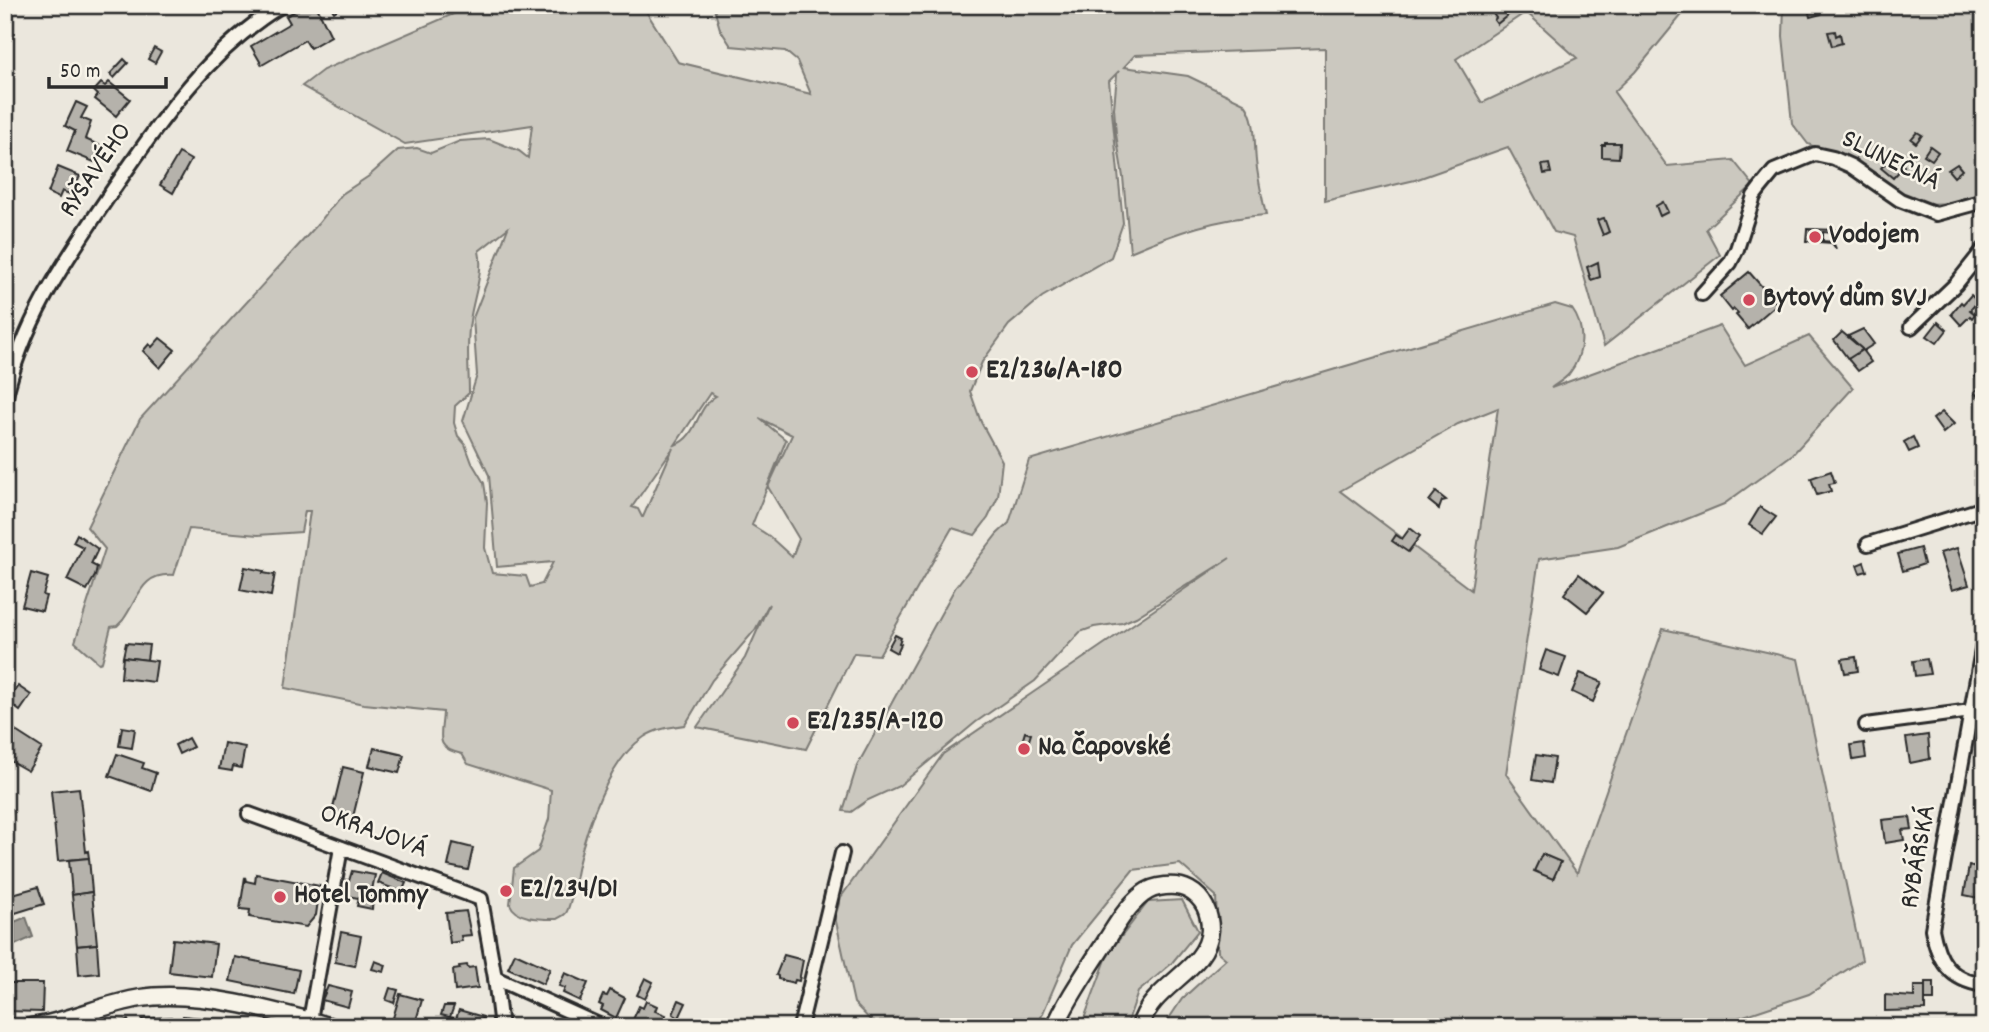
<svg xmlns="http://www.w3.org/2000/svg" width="1989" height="1032" viewBox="0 0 1989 1032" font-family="Dekko,sans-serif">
  <rect width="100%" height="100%" fill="#ebe7dd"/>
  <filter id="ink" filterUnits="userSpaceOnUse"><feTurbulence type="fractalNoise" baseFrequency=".0143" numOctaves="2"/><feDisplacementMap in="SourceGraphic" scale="14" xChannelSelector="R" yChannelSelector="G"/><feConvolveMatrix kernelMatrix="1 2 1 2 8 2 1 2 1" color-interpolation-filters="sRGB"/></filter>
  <g filter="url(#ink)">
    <g fill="#cbc8bf" stroke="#7b7a75" stroke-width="2" fill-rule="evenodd">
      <path d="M474,5H642L678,62L811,94L797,61L785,51L731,46L720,29L713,5H1690L1635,72L1614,92L1667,166L1733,160L1753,185L1706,229L1720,255L1604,346L1573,237L1554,232L1508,147L1415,180L1325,201V48L1135,55L1124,67L1188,76L1244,103C1257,119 1254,142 1256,161C1258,179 1262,197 1266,215C1218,218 1174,233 1130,252L1123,177L1116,134L1114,108L1117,74L1119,71L1109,81L1123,223L1111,257L1042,297L1009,325L982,362L970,391L981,422L1002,461L998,497L988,518L975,535L952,528L879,655L854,653L806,749L697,727L745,658L769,604L755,630L712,680L685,725C670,727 656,729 644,737C609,760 587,826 578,865C575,877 572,904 566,913C564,916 560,917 557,919C543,919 516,920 510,904L514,868L538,851L549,819L551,790L468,764L462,754C433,748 442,736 443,712L364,704L285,688L310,511H305L301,532L258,535L189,529L174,575C141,572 139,598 123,620L117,626L111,627L102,662L99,663L75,642L105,549L87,527L140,419L318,224L342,194L369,176L398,150L417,148L431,153L460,141L489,139L519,151L528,158L532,125L405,144L302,86L323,70ZM1526,12L1577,58L1482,103L1456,59ZM508,228L473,318L477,375L463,421L489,475L497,567L553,562L542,584L530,587L526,576L492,573L485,548L487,502L484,483L472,463L465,444L458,436L454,423L455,406L469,393C469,370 466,345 470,321C473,298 484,273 479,251ZM710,393L716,396C695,408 699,436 675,445ZM759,418L792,435L768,487L799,539L792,557L769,536L752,525L786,440ZM673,448L643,517H642L638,509L632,507Z"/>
      <polygon points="1784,5 1984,5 1984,193 1962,203 1920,204 1853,164 1808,144 1792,123 1783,36"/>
      <path d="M1555,304L1572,309C1586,328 1584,355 1569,374C1564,380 1556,384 1551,388L1720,326L1745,365L1809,336L1853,388L1793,454L1724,504L1618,547L1539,559L1506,774L1577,873L1663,629L1798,659L1862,960L1809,994L1711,1027H1168L1166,1023L1182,999L1226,959L1218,952L1216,896L1180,864L1133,870L1072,945L1037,1027H877L854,1003L835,917L841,897L943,754L1230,558L1136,617L1122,623L1094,627L1080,632L1035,681L976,722L899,786L868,800L851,812L843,811L857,766L955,588L997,534L1009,523L1029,460ZM1498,408L1471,590L1340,491L1458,424Z"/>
      <polygon points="1182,900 1198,931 1171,964 1138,992 1126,1027 1081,1027 1108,954 1148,902"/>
    </g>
    <polygon fill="#a29f98" stroke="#72716c" stroke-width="2" points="26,917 33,937 6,949 5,926"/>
    <g fill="#b5b2ab" stroke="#2b2b2b" stroke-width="2">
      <polygon points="306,5 316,5 331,36 310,48 305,40 262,65 251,46 290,23 286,16"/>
      <polygon points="330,5 344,5 334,12"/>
      <polygon points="1498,5 1508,5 1513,11 1497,24 1494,20 1496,18 1491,11"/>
      <polygon points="1606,5 1618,5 1612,12 1605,7"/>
      <polygon points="1818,6 1821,14 1810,17 1808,9"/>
      <polygon points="1835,31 1836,36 1840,34 1842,43 1832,46 1828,32"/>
      <polygon points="154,48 161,52 155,63 148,59"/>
      <polygon points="124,59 128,63 114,78 110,74"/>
      <polygon points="109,82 130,99 116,116 95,99 98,95 94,91 101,83 105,86"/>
      <polygon points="76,102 87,107 81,118 91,122 85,139 101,146 94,162 67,151 75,131 65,126"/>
      <polygon points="1917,132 1922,135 1916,143 1911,139"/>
      <polygon points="1605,143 1620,143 1619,158 1602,157 1602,145 1605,145"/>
      <polygon points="1930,146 1938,152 1932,160 1924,155"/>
      <polygon points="179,153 191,160 173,193 160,185"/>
      <polygon points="1892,155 1904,166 1893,178 1881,168"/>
      <polygon points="1549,164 1551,173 1544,174 1542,165"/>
      <polygon points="1957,164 1962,170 1954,177 1948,170"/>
      <polygon points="58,167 80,176 72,195 62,191 59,198 48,193"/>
      <polygon points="1663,202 1668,212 1660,216 1656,206"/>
      <polygon points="1604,218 1609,232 1603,235 1597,220"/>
      <polygon points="1807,229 1836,230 1834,233 1823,232 1823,241 1833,242 1836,249 1832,243 1806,241"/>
      <polygon points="1598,262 1600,277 1591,280 1587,267"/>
      <polygon points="1749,272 1777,304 1748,329 1736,315 1738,313 1734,309 1732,311 1720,296"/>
      <polygon points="1971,295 1978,302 1970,310 1975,314 1972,318 1970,316 1961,325 1951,314 1961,302 1963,304"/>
      <polygon points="1938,322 1947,330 1937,343 1927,336"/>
      <polygon points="1863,329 1874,344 1863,351 1848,336"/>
      <polygon points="1842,332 1862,349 1864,353 1862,350 1849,360 1834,340"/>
      <polygon points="160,338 175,350 160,368 143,351 149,344 152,347"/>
      <polygon points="1862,350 1871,362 1858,371 1848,359"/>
      <polygon points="1981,371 1984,378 1980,381 1975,376"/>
      <polygon points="1984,383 1984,404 1974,392"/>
      <polygon points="1942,412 1954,424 1943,433 1933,419"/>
      <polygon points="1913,437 1918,448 1909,452 1904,442"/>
      <polygon points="1831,471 1835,483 1829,484 1831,491 1817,495 1811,478"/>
      <polygon points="1436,492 1446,500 1442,501 1439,509 1429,501"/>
      <polygon points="1760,507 1776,517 1763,534 1749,525"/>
      <polygon points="1410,528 1420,536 1408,552 1392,541 1396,535 1402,539"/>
      <polygon points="77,534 98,549 91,564 97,567 95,576 87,590 67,580 83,547 73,542"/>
      <polygon points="1920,548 1924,564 1903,571 1898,554"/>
      <polygon points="1957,548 1969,585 1952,590 1940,553"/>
      <polygon points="1864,562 1867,571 1860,573 1857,565"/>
      <polygon points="245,567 264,571 263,573 274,575 275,573 271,596 240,590"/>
      <polygon points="31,573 48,578 43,595 46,596 42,611 22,606"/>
      <polygon points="1579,574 1603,593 1587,612 1564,594"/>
      <polygon points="895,635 901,638 899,643 901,644 897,653 888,648"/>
      <polygon points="126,643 149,645 147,660 123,657"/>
      <polygon points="1546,650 1566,657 1559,677 1539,670"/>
      <polygon points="123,657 157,661 154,682 121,678"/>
      <polygon points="1856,657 1858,671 1845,673 1842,659"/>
      <polygon points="1927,659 1930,674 1915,676 1913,661"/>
      <polygon points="1580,673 1602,682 1593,702 1572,692"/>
      <polygon points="18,686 31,695 20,711 7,701"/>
      <polygon points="122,727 135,729 132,748 119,746"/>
      <polygon points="14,730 42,748 28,771 5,758 5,744"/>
      <polygon points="1025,732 1031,734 1028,743 1022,742"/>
      <polygon points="1928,735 1930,759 1910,763 1906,738"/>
      <polygon points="188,738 193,747 179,754 175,745"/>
      <polygon points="224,743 245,747 241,768 233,766 232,771 219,769"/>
      <polygon points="1864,743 1866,758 1853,760 1851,745"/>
      <polygon points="374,748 404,755 399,773 369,766"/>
      <polygon points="117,754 144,763 142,768 156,773 151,791 109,776"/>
      <polygon points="1536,755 1555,758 1551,783 1532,780"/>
      <polygon points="343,767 364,772 353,817 332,812"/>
      <polygon points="79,788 86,852 88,851 89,858 58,861 51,791"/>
      <polygon points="5,808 11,809 5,848"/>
      <polygon points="1910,817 1912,829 1902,830 1904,840 1885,843 1882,820"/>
      <polygon points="453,843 473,848 468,870 448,866"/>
      <polygon points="1542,854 1561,862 1553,879 1534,871"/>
      <polygon points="89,858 92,892 72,895 69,860"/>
      <polygon points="1969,866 1984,870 1984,899 1964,895"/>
      <polygon points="352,871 375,875 370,900 347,896 348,891 344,890 346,880 349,881"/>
      <polygon points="382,873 406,883 402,892 378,883"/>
      <polygon points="256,874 320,886 316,915 306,927 249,917 250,910 240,909 245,877 246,881 255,883"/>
      <polygon points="38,887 44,904 9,915 5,896"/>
      <polygon points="92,892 97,944 77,946 72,895"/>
      <polygon points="359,898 373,900 372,909 357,906"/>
      <polygon points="466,911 471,935 461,936 462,941 450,943 446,913"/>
      <polygon points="341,932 361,936 355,966 335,962"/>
      <polygon points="173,939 216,944 212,977 169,972"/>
      <polygon points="97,944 99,973 79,975 77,946"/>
      <polygon points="515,953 550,969 543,984 508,968"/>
      <polygon points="784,955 803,960 799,981 795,980 794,983 778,979 778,976 776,975"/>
      <polygon points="235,957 299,970 294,994 230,981"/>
      <polygon points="375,961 386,965 384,972 372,969"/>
      <polygon points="467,965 468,968 475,967 478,988 455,991 453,970 460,969 459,966"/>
      <polygon points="565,973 588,983 580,1001 563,993 565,988 559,986"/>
      <polygon points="645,978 653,982 645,999 637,995"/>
      <rect x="1925" y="982" width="9" height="18"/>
      <polygon points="5,983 43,983 42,1012 5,1011"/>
      <polygon points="328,986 352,992 348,1007 322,1000"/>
      <polygon points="1914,986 1925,986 1925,1010 1885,1011 1885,995 1914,997"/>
      <polygon points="390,988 398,990 394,1003 386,1000"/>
      <polygon points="610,990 625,998 616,1018 601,1010 603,1006 599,1004 603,995 607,996"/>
      <polygon points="400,994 422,1000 415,1024 393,1018"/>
      <polygon points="679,1000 686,1003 679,1018 673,1014"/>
      <polygon points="646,1001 657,1006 655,1011 666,1015 661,1027 638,1027 631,1024 639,1006 643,1008"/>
      <polygon points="444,1006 454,1006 450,1017 452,1018 456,1019 459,1010 483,1017 480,1027 451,1025 453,1018 441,1015"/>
      <polygon points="183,1016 201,1018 200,1027 182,1027"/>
      <polygon points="171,1017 171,1027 143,1027 142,1019"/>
      <polygon points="201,1018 221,1020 220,1027 200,1027"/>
      <polygon points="128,1020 130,1027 107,1027 107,1025"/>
      <polygon points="674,1020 683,1024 682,1027 671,1027"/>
    </g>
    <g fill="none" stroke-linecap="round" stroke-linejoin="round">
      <defs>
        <g id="minor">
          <polyline points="1702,294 1730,263 1737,249 1754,196 1760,188 1774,171 1815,154 1833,158 1851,166 1900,200 1936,214 1984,201"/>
          <polyline points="1911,327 1956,284 1984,249"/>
          <path d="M5,400C22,323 64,262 108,197C157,126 206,51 282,5"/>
          <polyline points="1868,544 1984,508"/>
          <path d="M1984,639L1932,929C1938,961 1949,980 1984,985"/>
          <polyline points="1866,725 1971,711"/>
          <polyline points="249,814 481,899 495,978 501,1027"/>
          <polyline points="495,978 603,1027"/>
          <polyline points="310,1020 341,848"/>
          <polyline points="800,1027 842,853"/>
        </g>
        <g id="tertiary">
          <polyline points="5,1025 10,1027"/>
          <path d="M31,1027C69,1022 103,1004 141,998C197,989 278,1012 332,1027"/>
          <path d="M1055,1027C1067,999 1085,974 1101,949C1114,929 1125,908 1143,894C1154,885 1176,883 1189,890C1204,898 1210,914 1210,930C1208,971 1150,985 1140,1027"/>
        </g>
      </defs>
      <use href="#minor" stroke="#2b2b2b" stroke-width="18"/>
      <use href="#tertiary" stroke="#2b2b2b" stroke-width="21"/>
      <use href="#minor" stroke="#f7f3e8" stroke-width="12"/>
      <use href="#tertiary" stroke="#f7f3e8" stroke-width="16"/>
    </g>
  </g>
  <g fill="#d1495b" stroke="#f7f3e8" stroke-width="2.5">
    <circle cx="1815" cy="237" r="7"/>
    <circle cx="1749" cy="300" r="7"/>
    <circle cx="972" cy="372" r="7"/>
    <circle cx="793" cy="723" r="7"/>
    <circle cx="1024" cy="749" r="7"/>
    <circle cx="506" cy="891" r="7"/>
    <circle cx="280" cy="897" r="7"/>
  </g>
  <g text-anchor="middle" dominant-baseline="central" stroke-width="5" stroke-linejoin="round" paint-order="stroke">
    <g font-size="28" fill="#2b2b2b" stroke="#f7f3e8">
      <text transform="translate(1890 162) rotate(26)">SLUNEČNÁ</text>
      <text transform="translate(97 171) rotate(-56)">RYŠAVÉHO</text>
      <text transform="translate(373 833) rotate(20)">OKRAJOVÁ</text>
      <text transform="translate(1920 857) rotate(-80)">RYBÁŘSKÁ</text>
    </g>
    <g font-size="28" font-weight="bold" fill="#2b2b2b" stroke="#f7f3e8" text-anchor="start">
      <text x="1829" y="237">Vodojem</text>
      <text x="1763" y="300">Bytový dům SVJ</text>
      <text x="986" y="372">E2/236/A-180</text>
      <text x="807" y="723">E2/235/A-120</text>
      <text x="1038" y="749">Na Čapovské</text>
      <text x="520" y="891">E2/234/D1</text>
      <text x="294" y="897">Hotel Tommy</text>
    </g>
  </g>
  <rect width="1989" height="1032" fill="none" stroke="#f7f3e8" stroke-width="28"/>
  <rect x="14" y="14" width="1961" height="1004" fill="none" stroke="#2b2b2b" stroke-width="2.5" filter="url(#ink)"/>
  <path d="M49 77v10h117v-10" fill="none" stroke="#2b2b2b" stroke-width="3.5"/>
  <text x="60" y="77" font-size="21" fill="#2b2b2b" stroke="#f7f3e8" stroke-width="5" paint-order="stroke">50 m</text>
</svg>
